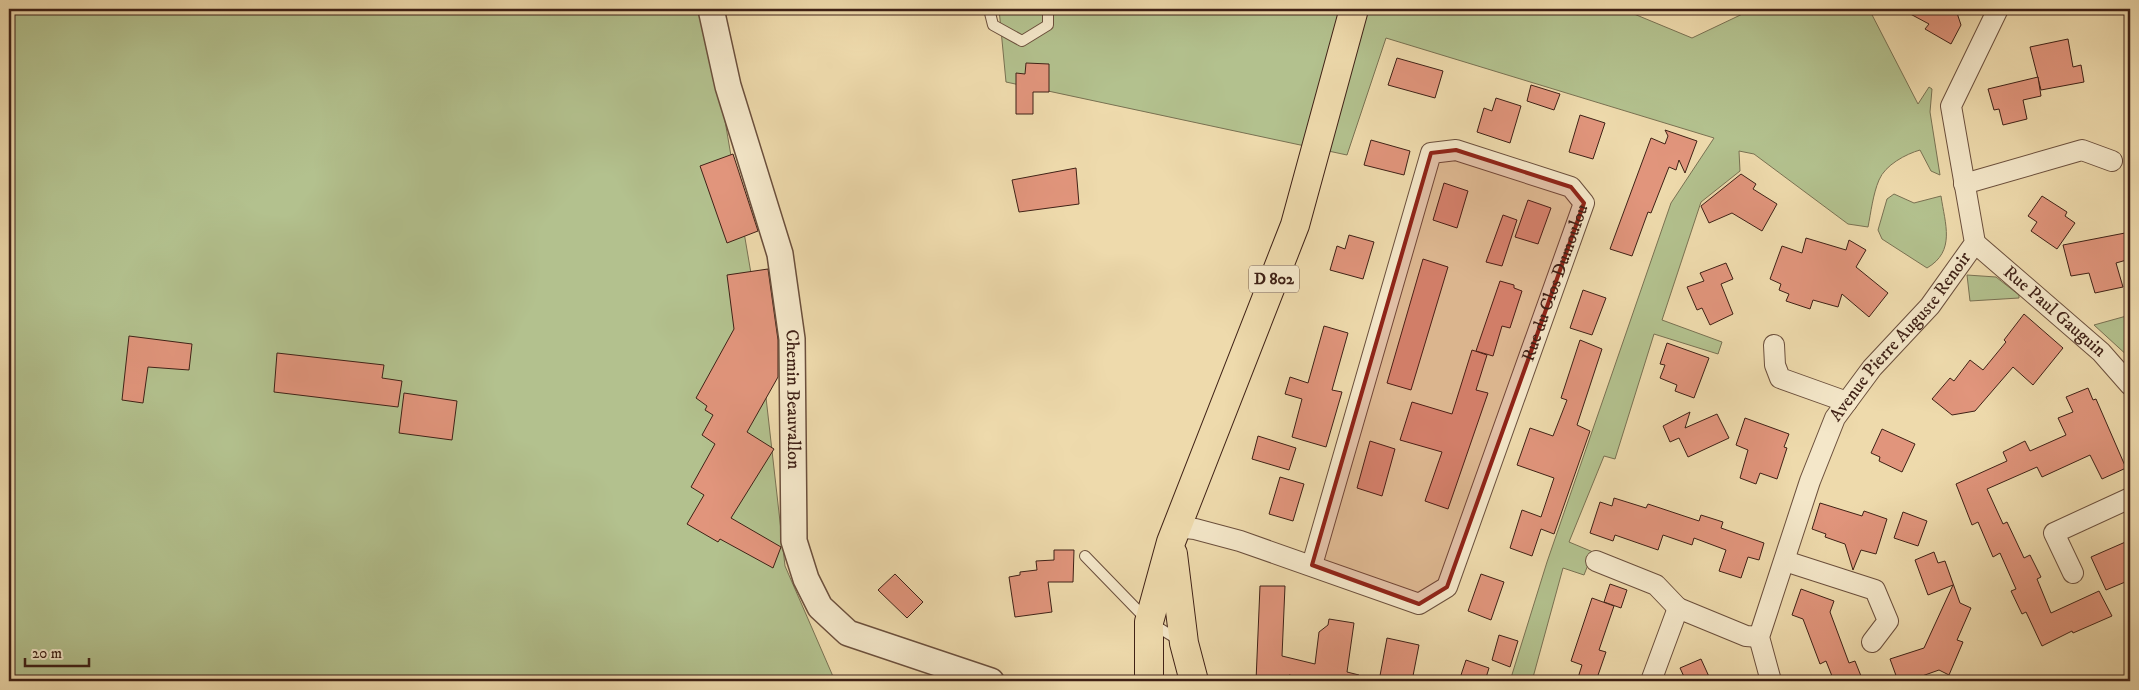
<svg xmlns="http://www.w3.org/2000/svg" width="2139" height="690" viewBox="0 0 2139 690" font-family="'IM FELL DW Pica',serif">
  <rect width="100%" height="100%" fill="#eedaac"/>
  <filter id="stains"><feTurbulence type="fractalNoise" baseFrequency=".004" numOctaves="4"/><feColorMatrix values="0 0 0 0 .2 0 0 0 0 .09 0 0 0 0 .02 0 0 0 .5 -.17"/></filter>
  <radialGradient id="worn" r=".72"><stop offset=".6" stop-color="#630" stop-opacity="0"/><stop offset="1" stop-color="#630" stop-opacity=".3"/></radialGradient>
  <g fill="#b3c18e" stroke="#797152">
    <polygon points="9,9 706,9 754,291 785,566 835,681 9,681"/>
    <path d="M999,9H1622L1692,38L1753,9H1869L1918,104L1929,87L1932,89L1930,112L1940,175L1931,171L1920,150C1906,154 1885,165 1879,180C1873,194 1871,212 1868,227L1848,224L1754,154L1739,151L1740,171L1701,202L1662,320L1722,342L1718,354L1654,334L1615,459L1604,456L1569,542L1593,552L1584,575L1563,568L1532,681H1510L1547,562L1671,203L1714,138L1386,38L1347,155L1006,82Z"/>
    <path d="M1894,194L1914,203L1941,196C1945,224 1956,251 1927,268L1882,239L1878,230L1887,199Z"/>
    <polygon points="1967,275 1996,277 2019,295 2019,298 1970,301"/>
    <polygon points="2130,315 2130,358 2094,325"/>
  </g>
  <g fill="#e1957c" stroke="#3f2116">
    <polygon points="1901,9 1952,9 1957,13 1961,25 1951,44 1925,29 1929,24"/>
    <polygon points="2068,39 2073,67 2081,65 2084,82 2041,90 2030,47"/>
    <polygon points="1397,58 1443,71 1435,98 1388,85"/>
    <polygon points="1026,63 1049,64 1049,92 1033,92 1033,114 1016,114 1016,73 1025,74"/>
    <polygon points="2038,77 2041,96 2023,100 2027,119 2003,125 1999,109 1994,110 1988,89"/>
    <polygon points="1531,85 1560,94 1554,110 1527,101"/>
    <polygon points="1496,98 1521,106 1510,143 1477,132 1484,108 1492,111"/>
    <polygon points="1580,115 1605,123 1593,159 1569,152"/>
    <polygon points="1665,130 1697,141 1685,173 1679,160 1676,170 1669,167 1651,213 1648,212 1632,256 1610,249 1651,138 1665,144 1668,136"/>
    <polygon points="1371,140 1410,151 1404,175 1364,165"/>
    <polygon points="733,154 758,231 727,243 700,166"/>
    <polygon points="1076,168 1079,204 1019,212 1012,180"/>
    <polygon points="1741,174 1756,184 1753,189 1777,204 1762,231 1732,213 1709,223 1701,206"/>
    <polygon points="1444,183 1468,191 1457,228 1433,220"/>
    <polygon points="2042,196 2067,212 2065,216 2075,223 2057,249 2031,231 2037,222 2028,216"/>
    <polygon points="1528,200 1551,208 1538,244 1515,237"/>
    <polygon points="1503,215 1517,220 1502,266 1486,262"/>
    <polygon points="2125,233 2130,259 2116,263 2123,287 2095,293 2089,273 2071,276 2063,245"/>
    <polygon points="1349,235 1374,242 1363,279 1330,270 1337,246 1345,249"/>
    <polygon points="1806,238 1846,250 1849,240 1866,250 1856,267 1888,293 1869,317 1842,294 1838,307 1813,300 1810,309 1786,301 1789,294 1779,290 1781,284 1770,279 1782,246 1802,253"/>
    <polygon points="1423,259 1448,267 1411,390 1387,383"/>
    <polygon points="1726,263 1733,279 1721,284 1733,314 1710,325 1702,308 1697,310 1687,287 1704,281 1700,273"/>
    <polygon points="768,269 778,340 778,377 747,432 774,449 731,518 781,547 773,568 720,539 718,542 687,524 704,495 691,487 715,444 702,435 713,415 705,410 707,406 696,398 734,329 727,275"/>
    <polygon points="1500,281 1514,285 1514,288 1522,291 1510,328 1502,326 1493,356 1476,351"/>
    <polygon points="1583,290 1606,298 1592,335 1570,328"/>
    <polygon points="2024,314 2063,348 2033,385 2013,367 1975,411 1952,415 1932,399 1950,378 1954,381 1970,360 1983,370 2006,342 2004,340"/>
    <polygon points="1324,326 1348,333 1332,390 1342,392 1326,447 1292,437 1302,399 1285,394 1290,377 1308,383"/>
    <polygon points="129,336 192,344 189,370 148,367 143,403 122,400"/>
    <polygon points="1580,340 1602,349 1577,425 1590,431 1554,534 1541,529 1532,556 1510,548 1522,510 1541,517 1554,478 1517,465 1530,428 1553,436 1567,400 1561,398"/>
    <polygon points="1667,343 1709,358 1694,398 1675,391 1677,385 1660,378 1665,365 1660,364"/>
    <polygon points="1472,350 1487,355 1476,390 1488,393 1448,509 1425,501 1442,452 1400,440 1412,402 1452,414"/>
    <polygon points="277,353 384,365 382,378 402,381 398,407 274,392"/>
    <polygon points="2088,388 2093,400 2096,399 2126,468 2102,479 2090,455 2042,477 2037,467 1987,489 2003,524 2007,522 2024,558 2030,555 2041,577 2037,579 2051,613 2099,591 2112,616 2073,633 2072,631 2042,646 2026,612 2022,614 2011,591 2016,589 2000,553 1993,557 1978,522 1972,525 1956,484 2007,461 2003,452 2025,441 2030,451 2066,435 2058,418 2073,412 2066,397"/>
    <polygon points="404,393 457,401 452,440 399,433"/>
    <polygon points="1690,412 1685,428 1717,414 1729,438 1688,457 1679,438 1670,442 1663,426"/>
    <polygon points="1745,418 1789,434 1784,447 1787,448 1777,479 1760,473 1756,484 1740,478 1748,450 1736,445"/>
    <polygon points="1882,429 1915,444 1902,472 1879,461 1880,457 1871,453"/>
    <polygon points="1258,436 1296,448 1289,470 1252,459"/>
    <polygon points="1370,441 1395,449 1382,496 1357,488"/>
    <polygon points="1280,477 1304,484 1293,521 1269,514"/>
    <polygon points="1614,498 1646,508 1648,504 1699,521 1701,515 1723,522 1721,528 1764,543 1759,560 1748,557 1741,578 1719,571 1726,550 1694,538 1692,545 1663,535 1658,550 1615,535 1613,541 1590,533 1600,502 1612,506"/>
    <polygon points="1820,503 1862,516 1864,511 1887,519 1876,554 1861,550 1853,570 1845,544 1825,537 1826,534 1812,529"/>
    <polygon points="1903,512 1927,521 1918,546 1894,538"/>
    <polygon points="2130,540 2130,580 2106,590 2091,557"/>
    <polygon points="1054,550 1074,550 1073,582 1048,582 1052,612 1015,617 1009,577 1020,575 1020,572 1037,570 1036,561 1054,560"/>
    <polygon points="1934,552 1938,563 1945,561 1960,603 1971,608 1957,640 1963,642 1949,675 1939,670 1908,681 1898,681 1890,659 1924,648 1953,585 1928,595 1915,560"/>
    <polygon points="895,574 923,602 907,618 878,590"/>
    <polygon points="1481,574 1504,582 1491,620 1468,611"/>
    <polygon points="1610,584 1627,590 1621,608 1604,602"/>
    <polygon points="1260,586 1285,586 1282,656 1315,664 1319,632 1328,625 1329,619 1354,623 1347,672 1359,675 1358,681 1312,681 1312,680 1289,675 1288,681 1256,681"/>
    <polygon points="1801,589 1834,601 1830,612 1849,663 1855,661 1863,681 1834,681 1826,661 1820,664 1803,619 1792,615"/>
    <polygon points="1592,598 1614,606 1599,650 1606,652 1596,681 1577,681 1582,665 1571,661"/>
    <polygon points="1499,635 1518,641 1510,667 1492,660"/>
    <polygon points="1387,638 1419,645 1412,681 1379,681"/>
    <polygon points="1701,659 1711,681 1686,681 1680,668"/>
    <polygon points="1466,660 1489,668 1485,681 1459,681"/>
  </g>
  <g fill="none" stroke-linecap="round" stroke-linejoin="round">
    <defs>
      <g id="service">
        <polyline points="989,9 993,25 1022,41 1048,25 1048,9"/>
        <polyline points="1085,556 1149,622 1179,640"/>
      </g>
      <g id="minor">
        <polyline points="1964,184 2082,150 2112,161"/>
        <path id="s1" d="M1975,243L2101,352L2130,385"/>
        <polyline points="1774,345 1775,365 1780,378 1847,402"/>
        <path id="s2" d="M1176,527L1195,529L1240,541L1419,604L1447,587L1584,203L1571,187L1456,150L1431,153L1312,565"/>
        <polyline points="1596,561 1656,585 1678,608"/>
        <polyline points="1785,561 1875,590 1888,621 1872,642"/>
        <polyline points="2073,573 2054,533 2130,498"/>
        <polyline points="1651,681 1678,608 1746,636 1759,637"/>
        <path id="s3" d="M1771,681L1759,637L1810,481L1835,418L1872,368L1930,306L1975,243L1951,106L1998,9"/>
      </g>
      <g id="tertiary">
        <path id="s4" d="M711,9L728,86L780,254L792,339L794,541L806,579L820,607L848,633L991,681"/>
      </g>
      <g id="primary">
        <polyline points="1173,554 1184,643 1194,681"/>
        <polyline points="1149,681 1149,622 1171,542 1295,225 1354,9"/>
      </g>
    </defs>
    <use href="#service" stroke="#6b4f3c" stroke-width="12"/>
    <use href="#minor" stroke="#6b4f3c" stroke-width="22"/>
    <use href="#tertiary" stroke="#6b4f3c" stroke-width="28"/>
    <use href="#primary" stroke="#3f2116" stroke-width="30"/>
    <use href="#service" stroke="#f4e7c9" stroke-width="10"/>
    <use href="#minor" stroke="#f4e7c9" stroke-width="20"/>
    <use href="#tertiary" stroke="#f4e7c9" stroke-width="25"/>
    <use href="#primary" stroke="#eedaac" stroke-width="28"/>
  </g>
  <path fill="#8f2418" fill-opacity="0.2" stroke="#8f2418" stroke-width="4" stroke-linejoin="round" d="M1456,150L1571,187L1584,203L1447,587L1419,604L1312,565L1431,153Z"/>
  <g text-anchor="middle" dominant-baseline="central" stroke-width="4" stroke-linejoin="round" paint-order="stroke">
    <rect fill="#f4e7c9" stroke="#755c4c" stroke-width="1" x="1249" y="265.5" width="50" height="27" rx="4"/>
    <g font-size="16" font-weight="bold" fill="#3f2116">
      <text x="1274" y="279">D 802</text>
    </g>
    <g font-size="18" fill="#3f2116" stroke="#f4e7c9">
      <text stroke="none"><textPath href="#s2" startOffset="611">Rue du Clos Dumoulou</textPath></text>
      <text stroke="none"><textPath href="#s1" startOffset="105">Rue Paul Gauguin</textPath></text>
      <text stroke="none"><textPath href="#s3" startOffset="382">Avenue Pierre Auguste Renoir</textPath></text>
      <text stroke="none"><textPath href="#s4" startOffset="401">Chemin Beauvallon</textPath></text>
    </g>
  </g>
  <rect width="2139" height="690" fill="none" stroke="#eedaac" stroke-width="30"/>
  <rect x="10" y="10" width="2119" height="670" fill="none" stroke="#3f2116" stroke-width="2.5"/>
  <rect x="15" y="15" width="2109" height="660" fill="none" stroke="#3f2116"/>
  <path d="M25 658v8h64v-8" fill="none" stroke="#3f2116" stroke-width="2.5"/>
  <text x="32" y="658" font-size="15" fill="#3f2116" stroke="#f4e7c9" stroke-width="4" paint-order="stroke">20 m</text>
  <rect width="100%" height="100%" filter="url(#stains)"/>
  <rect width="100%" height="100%" fill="url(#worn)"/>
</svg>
